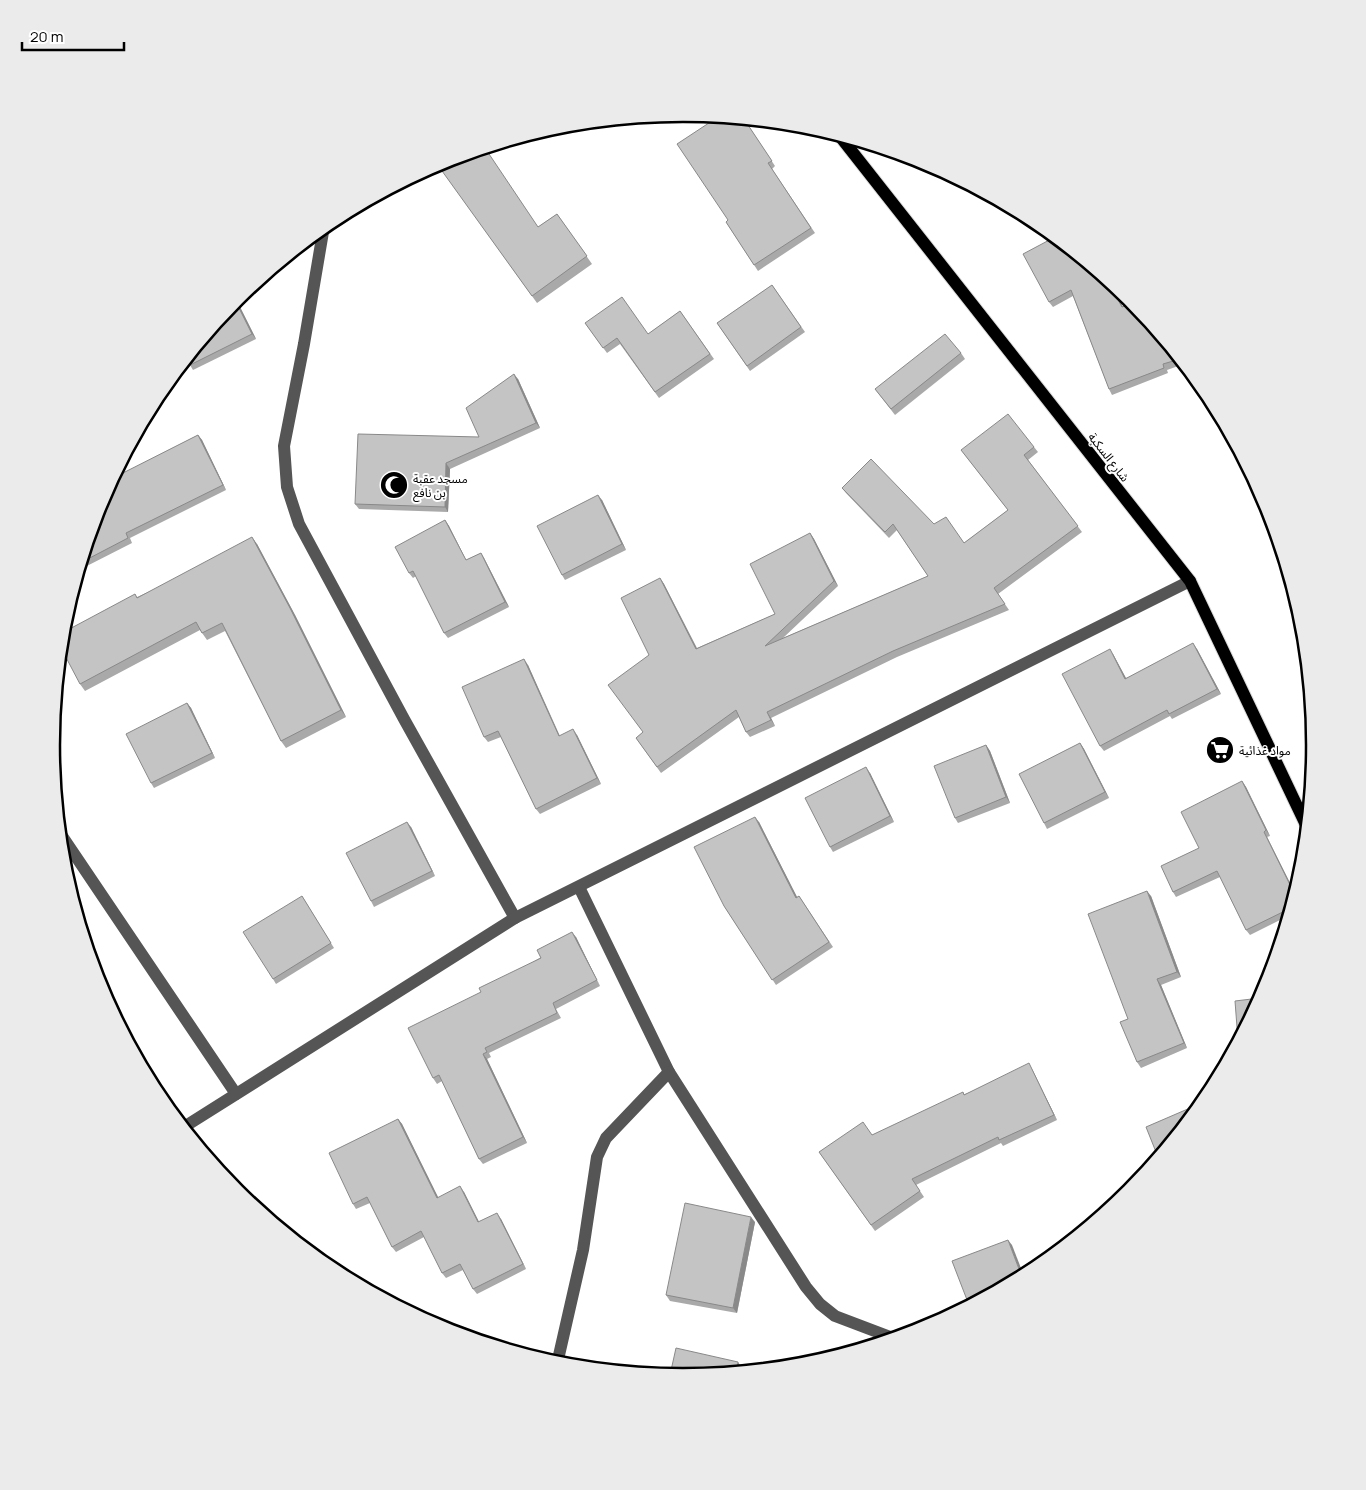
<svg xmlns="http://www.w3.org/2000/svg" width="1366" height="1490" viewBox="0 0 1366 1490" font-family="Manrope,'Noto Sans Arabic',sans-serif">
  <rect width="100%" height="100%" fill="#fff"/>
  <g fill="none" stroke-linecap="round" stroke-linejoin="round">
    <defs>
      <polyline id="major" points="839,135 1190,581 1307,827"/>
    </defs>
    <use href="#major" stroke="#dbdbdb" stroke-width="14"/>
    <g stroke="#555" stroke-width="12">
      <polyline points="324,226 304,344 284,446 287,487 299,524 404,719 515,918"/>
      <polyline points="60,833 236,1094"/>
      <polyline points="579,887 669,1072 806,1287 820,1304 835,1316 893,1338"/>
      <polyline points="184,1127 515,918 1190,581"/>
      <polyline points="557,1364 583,1250 597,1157 606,1138 669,1072"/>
    </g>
    <use href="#major" stroke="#000" stroke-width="12"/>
  </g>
  <g fill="#a9a9a9">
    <polygon points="744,119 775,166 772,169 815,233 758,271 726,222 728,220"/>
    <polygon points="442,161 538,227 557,214 592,264 537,303 439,166 422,176 420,173"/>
    <polygon points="1055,237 1109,281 1123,307 1134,303 1184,364 1167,370 1168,373 1112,395 1109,389 1073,296 1053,307 1049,302"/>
    <polygon points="772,285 805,332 750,371 717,323"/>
    <polygon points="236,299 256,339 193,370 190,365"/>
    <polygon points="680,311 714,359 659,398 620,344 607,353 585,323 648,334"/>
    <polygon points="961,353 965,359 895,415 875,389"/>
    <polygon points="518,379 540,428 450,469 448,512 359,509 355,504 479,437"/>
    <polygon points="198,435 202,440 226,490 130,538 132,543 79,570 99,503 115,475 116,477"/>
    <polygon points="1034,447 1038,452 1028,460 1082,532 998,594 1009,610 897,657 771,718 775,726 750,737 746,732 739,717 661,773 636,738 643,732 649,655 660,578 664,584 697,648 775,614 810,533 814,539 838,586 783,638 928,576 897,530 889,538 846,493 842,488 934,524 964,543 1008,510 961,450"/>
    <polygon points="602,500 626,550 565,580 562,575"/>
    <polygon points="445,520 449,526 466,560 481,553 484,558 509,607 448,638 444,633 416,576 413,578 409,573"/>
    <polygon points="257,544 295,615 346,717 286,748 281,741 225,631 207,640 200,630 85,691 80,684 135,594 137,597"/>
    <polygon points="1197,649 1221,694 1172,719 1170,716 1104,751 1100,746 1113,654 1126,678"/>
    <polygon points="528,665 560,736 577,735 601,784 540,814 536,809 501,737 488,742 484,737"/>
    <polygon points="187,703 191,708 215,758 154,788 151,783"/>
    <polygon points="1080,743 1084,749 1109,798 1047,829 1044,823"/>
    <polygon points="986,745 990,751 1010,803 958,823 955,818"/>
    <polygon points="870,773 894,822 833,852 830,847"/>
    <polygon points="1242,781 1246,787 1270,836 1267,837 1295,893 1288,916 1250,935 1246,930 1220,877 1176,897 1173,892 1199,848"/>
    <polygon points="759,822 797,897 799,896 833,947 776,985 724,906"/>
    <polygon points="411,827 435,876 374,907 371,901"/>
    <polygon points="302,896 334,948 276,984 273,979"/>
    <polygon points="1151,896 1181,977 1161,985 1187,1048 1141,1068 1137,1062 1128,1019"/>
    <polygon points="576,937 600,986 556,1009 561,1018 489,1053 491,1057 487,1059 527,1143 483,1164 479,1159 442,1081 437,1084 433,1078 481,992"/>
    <polygon points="1032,1069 1057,1120 1003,1146 1001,1143 916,1185 924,1197 875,1231 819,1152 872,1135 965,1094"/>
    <polygon points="398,1119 402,1124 438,1198 464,1192 479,1222 501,1219 526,1269 477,1294 473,1289 463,1270 446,1278 442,1273 424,1237 396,1252 392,1247 370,1203 356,1209 353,1204"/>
    <polygon points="755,1222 737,1313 670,1301 666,1295"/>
  </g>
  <g fill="#898989">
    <polygon points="1107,280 1109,281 1126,313 1122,307"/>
    <polygon points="236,299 256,339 252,334 235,300"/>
    <polygon points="514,374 518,379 540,428 536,423"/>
    <polygon points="198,435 202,440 226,490 223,485"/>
    <polygon points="446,463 450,469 448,512 445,507"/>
    <polygon points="598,495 602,500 626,550 622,544"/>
    <polygon points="445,520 449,526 469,566 466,560"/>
    <polygon points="810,533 814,539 838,586 834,581"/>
    <polygon points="252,537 257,544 295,615 346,717 341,710"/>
    <polygon points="481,553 484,558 509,607 505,602"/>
    <polygon points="660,578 664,584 700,655 696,649"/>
    <polygon points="1193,643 1197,649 1221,694 1217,689"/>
    <polygon points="1110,649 1113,654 1129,684 1125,679"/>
    <polygon points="524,659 528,665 562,742 559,736"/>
    <polygon points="187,703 191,708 215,758 212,753"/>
    <polygon points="767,712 771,718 775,726 771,720"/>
    <polygon points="573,729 577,735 601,784 597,778"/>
    <polygon points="1080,743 1084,749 1109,798 1105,792"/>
    <polygon points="986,745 990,751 1010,803 1006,797"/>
    <polygon points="866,767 870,773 894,822 890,816"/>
    <polygon points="1242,781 1246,787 1270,836 1266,830"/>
    <polygon points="755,817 759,822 800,903 796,898"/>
    <polygon points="407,822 411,827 435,876 432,871"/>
    <polygon points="1264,832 1267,837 1295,893 1295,895"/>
    <polygon points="1147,891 1151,896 1181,977 1177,972"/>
    <polygon points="572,932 576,937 600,986 597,980"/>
    <polygon points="1157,979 1161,985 1187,1048 1184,1043"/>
    <polygon points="483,1054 487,1059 527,1143 523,1137"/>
    <polygon points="1029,1063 1032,1069 1057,1120 1054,1115"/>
    <polygon points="398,1119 402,1124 441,1203 437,1198"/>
    <polygon points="460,1186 464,1192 482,1228 478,1222"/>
    <polygon points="497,1213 501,1219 526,1269 523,1264"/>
    <polygon points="751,1217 755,1222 737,1313 733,1308"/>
    <polygon points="1008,1240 1012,1245 1024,1276 1022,1277"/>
    <polygon points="738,1362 742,1368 741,1371 736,1372"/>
  </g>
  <g fill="#c4c4c4" stroke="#898989">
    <polygon points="718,117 744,119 772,161 768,163 811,228 754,265 726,222 728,220 677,144"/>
    <polygon points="485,148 538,227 557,214 587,256 532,296 437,164 442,161"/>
    <polygon points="1055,237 1107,280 1122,307 1134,303 1180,359 1163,364 1164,368 1109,389 1071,290 1049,302 1023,254"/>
    <polygon points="772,285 801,327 747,366 717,323"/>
    <polygon points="622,297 648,334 680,311 710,354 655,392 617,338 603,348 585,323"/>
    <polygon points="235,300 252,334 190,365 187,359"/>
    <polygon points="945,334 961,353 891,409 875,389"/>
    <polygon points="514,374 536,423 446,463 445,507 355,504 358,434 479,437 466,408"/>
    <polygon points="1008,414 1034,447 1024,455 1078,526 994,588 1005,604 893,651 767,712 771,720 746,732 736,710 657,767 636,738 643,732 608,685 649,655 621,598 660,578 696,649 775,614 750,564 810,533 834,581 765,646 928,576 893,524 885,532 842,488 871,459 934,524 946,517 964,543 1008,510 961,450"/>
    <polygon points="198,435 223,485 126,533 128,538 82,562 99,503 114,476 115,477"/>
    <polygon points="598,495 622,544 562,575 537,526"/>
    <polygon points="445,520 466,560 481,553 505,602 444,633 413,571 409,573 395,547"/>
    <polygon points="252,537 290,608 341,710 281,741 222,623 202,633 196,622 80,684 61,648 62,633 135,594 137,598"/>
    <polygon points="1296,600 1303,622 1303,625 1289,605"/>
    <polygon points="1193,643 1217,689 1169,714 1167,710 1100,746 1062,674 1110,649 1125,679"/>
    <polygon points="524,659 559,736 573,729 597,778 536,809 498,731 484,737 462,687"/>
    <polygon points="187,703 212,753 151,783 126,734"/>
    <polygon points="1080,743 1105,792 1044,823 1019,774"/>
    <polygon points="986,745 1006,797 955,818 934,766"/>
    <polygon points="866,767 890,816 830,847 805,798"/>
    <polygon points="1242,781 1266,830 1264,832 1295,895 1291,908 1246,930 1217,871 1173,892 1161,866 1199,848 1181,812"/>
    <polygon points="755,817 796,898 799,896 829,942 772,980 724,906 694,847"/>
    <polygon points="407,822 432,871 371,901 346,853"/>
    <polygon points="1147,891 1177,972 1157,979 1184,1043 1137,1062 1120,1022 1128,1019 1088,914"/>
    <polygon points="302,896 331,943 273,979 243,932"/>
    <polygon points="572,932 597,980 553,1003 557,1013 485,1048 487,1052 483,1054 523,1137 479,1159 439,1075 433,1078 408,1028 481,992 479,988 541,958 537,950"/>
    <polygon points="1260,998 1238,1040 1235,1001"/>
    <polygon points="1029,1063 1054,1115 999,1140 998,1137 912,1179 920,1191 871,1225 819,1152 863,1122 872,1135 963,1092 964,1095"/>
    <polygon points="1197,1105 1198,1108 1158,1157 1146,1127"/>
    <polygon points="398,1119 437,1198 460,1186 478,1222 497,1213 523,1264 473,1289 460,1264 442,1273 421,1231 392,1247 367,1197 353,1204 329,1153"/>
    <polygon points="685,1203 751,1217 733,1308 666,1295"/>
    <polygon points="1008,1240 1022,1277 969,1305 952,1261"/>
    <polygon points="676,1348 738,1362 736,1372 683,1377 670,1375"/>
  </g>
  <defs>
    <symbol id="mosque-disc" viewBox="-11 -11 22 22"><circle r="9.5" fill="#000" stroke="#fff"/><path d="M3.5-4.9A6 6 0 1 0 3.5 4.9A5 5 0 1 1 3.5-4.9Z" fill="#fff"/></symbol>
    <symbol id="supermarket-disc" viewBox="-11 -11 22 22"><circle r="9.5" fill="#000" stroke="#fff"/><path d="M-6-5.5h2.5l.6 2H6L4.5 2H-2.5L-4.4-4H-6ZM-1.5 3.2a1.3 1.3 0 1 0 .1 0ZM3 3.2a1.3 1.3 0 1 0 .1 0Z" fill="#fff"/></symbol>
  </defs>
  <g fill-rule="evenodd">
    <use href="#mosque-disc" x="378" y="469" width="32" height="32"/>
    <use href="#supermarket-disc" x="1204" y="734" width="32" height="32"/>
  </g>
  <g text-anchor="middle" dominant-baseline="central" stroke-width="4" stroke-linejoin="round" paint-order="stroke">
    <g font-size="12" fill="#000" stroke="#fff">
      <text transform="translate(1109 457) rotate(52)">شارع السكبة</text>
    </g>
    <g font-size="12" fill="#000" stroke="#fff" text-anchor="start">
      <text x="413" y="478">مسجد عقبة<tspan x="413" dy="14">بن نافع</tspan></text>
      <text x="1239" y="750">مواد غذائية</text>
    </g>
  </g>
  <path d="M0 0H1366V1490H0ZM60 745a623 623 0 1 1 1246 0a623 623 0 1 1-1246 0Z" fill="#ebebeb" fill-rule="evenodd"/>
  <path fill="none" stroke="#000" stroke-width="2.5" d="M60 745a623 623 0 1 1 1246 0a623 623 0 1 1-1246 0Z"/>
  <path d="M22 42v8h102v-8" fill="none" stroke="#000000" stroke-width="2.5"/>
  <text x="30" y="42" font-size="15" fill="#000000" stroke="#ffffff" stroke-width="4" paint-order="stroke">20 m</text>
</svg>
